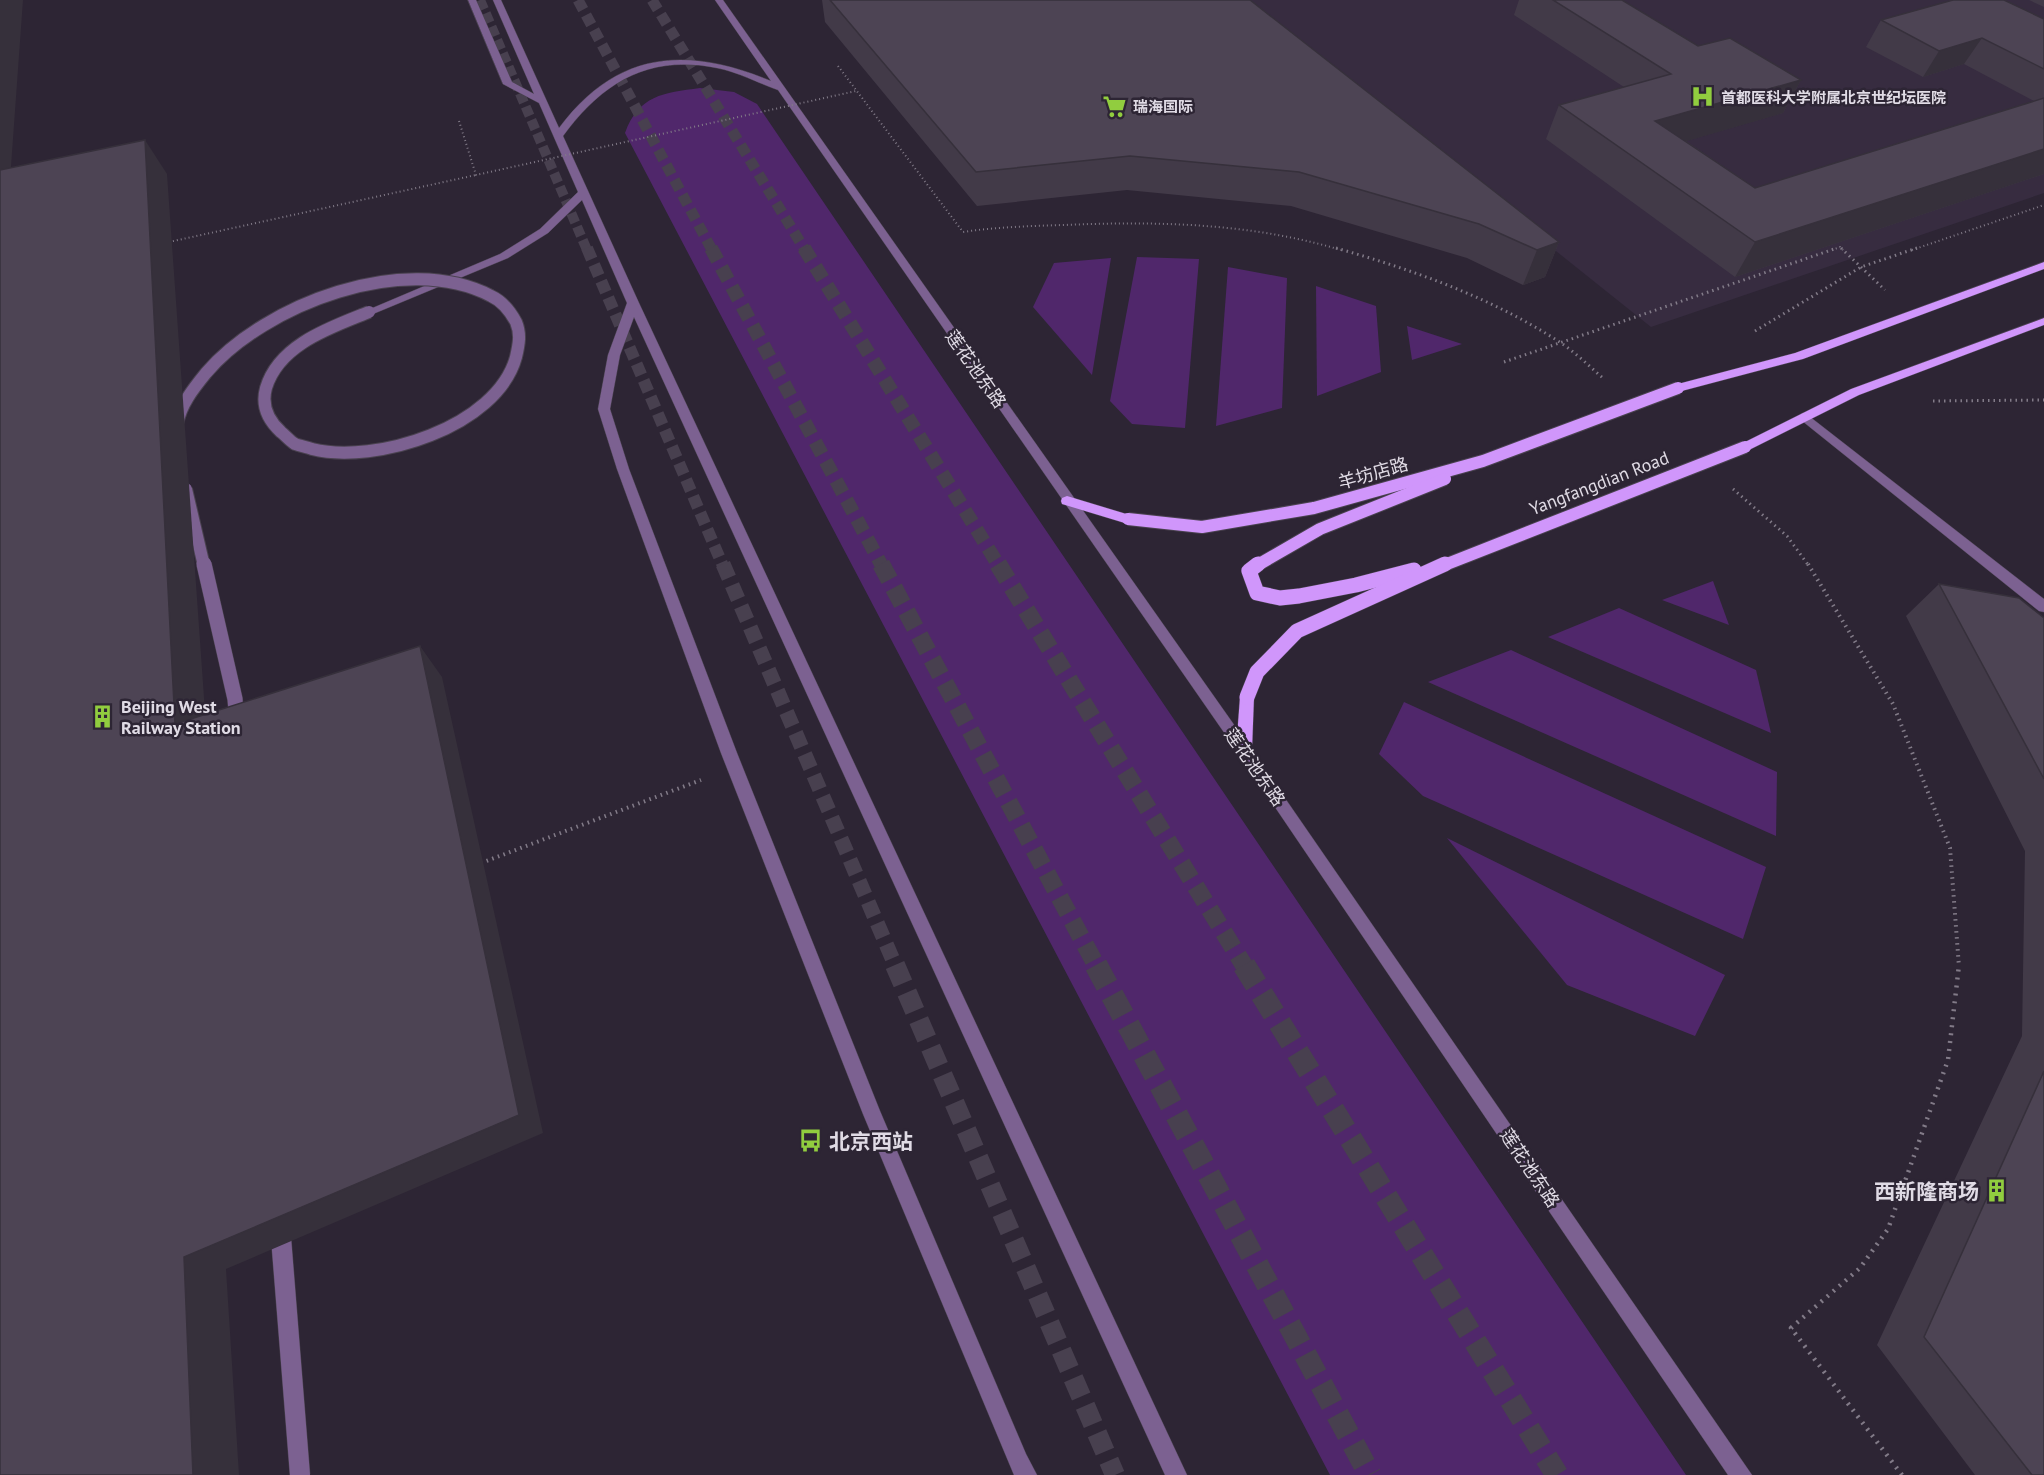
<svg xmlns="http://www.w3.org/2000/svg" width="2044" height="1475" viewBox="0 0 2044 1475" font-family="'PT Sans','Noto Sans SC',sans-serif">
  <rect width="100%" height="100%" fill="#2d2534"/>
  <polygon fill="#372c40" points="1242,0 2044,0 2044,193 1651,327"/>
  <g fill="#50276b">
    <path d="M700,88L734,92L757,104L1686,1475H1330L625,133C639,95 663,93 700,88Z"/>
    <polygon points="1137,257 1199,259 1185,428 1132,424 1110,401"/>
    <polygon points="1111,258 1092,375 1033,307 1054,263"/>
    <polygon points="1228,267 1287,278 1282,408 1216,426"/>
    <polygon points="1316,286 1376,306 1381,372 1317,396"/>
    <polygon points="1407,326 1462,344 1412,360"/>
    <polygon points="1713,581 1729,625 1662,600"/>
    <polygon points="1619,608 1756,670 1771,733 1548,637"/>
    <polygon points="1511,650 1777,772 1776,836 1428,682"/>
    <polygon points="1404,702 1766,867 1743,939 1423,796 1379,754"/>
    <polygon points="1447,838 1725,975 1695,1036 1567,985"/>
  </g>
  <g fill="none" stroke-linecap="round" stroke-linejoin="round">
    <polyline stroke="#48404f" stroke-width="10" stroke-dasharray="10 4.5" stroke-linecap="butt" points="480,0 587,250"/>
    <polyline stroke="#48404f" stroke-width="12" stroke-dasharray="12 6" stroke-linecap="butt" points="587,248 723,566"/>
    <polyline stroke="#48404f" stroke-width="15" stroke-dasharray="15 8" stroke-linecap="butt" points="723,564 896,967"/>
    <polyline stroke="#48404f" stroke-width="20" stroke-dasharray="20 10" stroke-linecap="butt" points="895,965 1115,1475"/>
    <g stroke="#48404f" stroke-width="11" stroke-dasharray="11 6" stroke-linecap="butt">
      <polyline points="578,0 712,250"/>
      <polyline points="652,0 805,250"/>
    </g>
    <g stroke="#48404f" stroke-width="14" stroke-dasharray="14 8" stroke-linecap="butt">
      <polyline points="711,248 882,566"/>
      <polyline points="804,248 999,566"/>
    </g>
    <g stroke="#48404f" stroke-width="18" stroke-dasharray="18 9" stroke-linecap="butt">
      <polyline points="881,564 1097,967"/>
      <polyline points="998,564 1245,967"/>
    </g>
    <g stroke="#48404f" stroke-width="23" stroke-dasharray="23 11" stroke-linecap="butt">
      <polyline points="1096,965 1370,1475"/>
      <polyline points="1244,965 1557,1475"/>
    </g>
    <defs>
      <g id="minor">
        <path d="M468,0H476L512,82L534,94L493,0H501L559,128C617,50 687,46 771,81L715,0H723L1249,746L1752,1475H1728L1239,754L778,90C758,83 738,72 717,68C648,54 602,83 563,136L639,303L1187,1475H1165L634,317L620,355L610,409L629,469L737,753L880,1111L1026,1454L1037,1475H1014L863,1114L721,753L617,469L598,409L608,355L627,303L582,200L548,233L508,258L373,314L369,315L363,312L500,254L540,229L578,192L539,103L503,84Z"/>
        <polygon points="1805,413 2044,599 2044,612 2039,611 1801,420 1801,414"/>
      </g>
      <g id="major">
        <polygon points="2044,262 2044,269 1803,359 1678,392 1672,388 1674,385 1795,353"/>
        <polygon points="2044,318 2044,325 1859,395 1749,450 1741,450 1739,447 1741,444 1851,389"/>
        <polygon points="1067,496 1133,516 1135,519 1128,524 1062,504 1061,501 1062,498"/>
        <polygon points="1247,691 1252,693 1254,697 1252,750 1249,754 1244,756 1239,754 1236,750 1240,697 1242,693"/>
      </g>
    </defs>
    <use href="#minor" stroke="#4a4250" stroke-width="1"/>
    <use href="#major" stroke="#4a4250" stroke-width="1"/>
    <g stroke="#827b88" stroke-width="2" stroke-dasharray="1 3" stroke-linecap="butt">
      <path d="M838,66L963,232C996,227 1030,226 1064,225C1157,221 1251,223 1341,250"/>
      <polyline points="169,242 476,175"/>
      <polyline points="1832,250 1840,247 1843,250"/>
      <polyline points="1912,250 2044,205"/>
    </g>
    <g stroke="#827b88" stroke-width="3" stroke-dasharray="1.5 4" stroke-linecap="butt">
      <path d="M1336,248C1413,270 1490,297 1558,341C1574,351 1589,366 1604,379"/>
      <polyline points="1841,248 1885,290"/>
      <polyline points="1755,331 1861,267 1917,248"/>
      <polyline points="1504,362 1837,248"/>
      <polyline points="1933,401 2044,400"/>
      <polyline points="1733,489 1787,536 1809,566"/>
    </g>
    <g stroke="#827b88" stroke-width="4" stroke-dasharray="1.5 4.5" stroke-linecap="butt">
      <polyline points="1808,564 1893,704 1950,848 1959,967"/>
      <polyline points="481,863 701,780"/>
    </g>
    <polyline stroke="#827b88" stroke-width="4.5" stroke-dasharray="2 6" stroke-linecap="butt" points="1902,1475 1791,1328 1860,1268 1888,1229 1948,1060 1959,965"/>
    <use href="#minor" fill="#7c6191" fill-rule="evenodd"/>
    <use href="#major" fill="#d096fb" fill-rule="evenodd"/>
    <defs>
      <g id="minor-bridge-far2">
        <path d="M177,424C181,404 193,389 206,373C265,304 405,251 491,296C502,301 510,311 516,322C521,334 519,344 516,357C497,427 375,465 312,449C307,447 300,446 295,444C290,441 285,435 281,432C268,420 261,406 266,388C279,344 332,327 369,312"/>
        <polyline points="186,489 204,566"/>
      </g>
      <polyline id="minor-bridge-far1" points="204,564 235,699 237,723"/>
      <polyline id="minor-bridge" points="280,1225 300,1475"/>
      <g id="major-bridge-far1">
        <polyline points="1128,519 1202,527 1314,508 1483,461 1678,388"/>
        <polyline points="1256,566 1320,529 1445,479"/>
        <polyline points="1442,566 1745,447"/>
      </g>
      <g id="major-bridge">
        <polyline points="1258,564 1249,571 1257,593 1280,598 1299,596 1356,585 1414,570"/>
        <polyline points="1247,697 1257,672 1297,631 1445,564"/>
      </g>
    </defs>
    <use href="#minor-bridge-far2" stroke="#4a4250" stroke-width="14" stroke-linecap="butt"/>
    <use href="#minor-bridge-far1" stroke="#4a4250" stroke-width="16" stroke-linecap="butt"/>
    <use href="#minor-bridge" stroke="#4a4250" stroke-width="21" stroke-linecap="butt"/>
    <use href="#major-bridge-far1" stroke="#4a4250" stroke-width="14" stroke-linecap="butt"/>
    <use href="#major-bridge" stroke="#4a4250" stroke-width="16" stroke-linecap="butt"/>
    <polyline stroke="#827b88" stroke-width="2" stroke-dasharray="1 3" stroke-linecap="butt" points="459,121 476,175 856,91"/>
    <use href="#minor-bridge-far2" stroke="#7c6191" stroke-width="12"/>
    <use href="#minor-bridge-far1" stroke="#7c6191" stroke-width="15"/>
    <use href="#minor-bridge" stroke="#7c6191" stroke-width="20"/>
    <use href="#major-bridge-far1" stroke="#d096fb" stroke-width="12"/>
    <use href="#major-bridge" stroke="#d096fb" stroke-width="15"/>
  </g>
  <g fill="#423a48">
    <polygon points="822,0 1250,0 1559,242 1545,277 1523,285 1467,258 1291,206 1127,190 977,206 825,22"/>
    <polygon points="1519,0 1622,0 1698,46 1801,80 1783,113 1686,141 1755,188 2034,101 1964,64 1923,77 1866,47 1881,20 2044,19 2044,174 1735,277 1546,139 1559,105 1624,87 1514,15"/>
    <polygon points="2029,0 2044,0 2044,7"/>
    <polygon points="1939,584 2044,618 2044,1475 1975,1475 1877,1345 2022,1036 2025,851 1906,616"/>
  </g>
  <g fill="#36303b">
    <polygon points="0,0 23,0 8,208 0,198"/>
    <polygon points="1982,38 1964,64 1923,77 1939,51"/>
    <polygon points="1801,80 1783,113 1639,155 1655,121"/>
    <polygon points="145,140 167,174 208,754 175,724"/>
    <polygon points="2044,149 2044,174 1735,277 1755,242"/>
    <polygon points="1559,242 1545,277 1523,285 1537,250"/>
    <polygon points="420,646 442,677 543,1133 226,1269 239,1475 193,1475 184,1257"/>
  </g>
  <g fill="#4d4454" stroke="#36303b" stroke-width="1.5">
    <polygon points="830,0 1250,0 1559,242 1537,250 1479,224 1299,172 1130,156 976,172"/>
    <polygon points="1553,0 1622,0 1698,46 1730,38 1801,80 1655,121 1755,188 2044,98 2044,149 1755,242 1559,105 1671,74"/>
    <polygon points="1953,0 2004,0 2044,19 2044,69 1982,38 1939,51 1881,20"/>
    <polygon points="145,140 175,724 420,646 519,1115 184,1257 193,1475 0,1475 0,170"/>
    <polygon points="1939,584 2019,598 2044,618 2044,779"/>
    <polygon points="2044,1071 2044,1475 2032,1475 1924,1337"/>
  </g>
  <defs>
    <symbol id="hospital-bare" viewBox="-9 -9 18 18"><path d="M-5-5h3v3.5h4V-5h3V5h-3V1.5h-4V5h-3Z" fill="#91cd3f" stroke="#2d2534" stroke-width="2.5" paint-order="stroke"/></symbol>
    <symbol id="supermarket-bare" viewBox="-9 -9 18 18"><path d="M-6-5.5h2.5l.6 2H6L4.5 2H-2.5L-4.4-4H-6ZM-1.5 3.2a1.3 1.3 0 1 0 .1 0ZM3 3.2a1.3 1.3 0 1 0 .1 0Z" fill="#91cd3f" stroke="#2d2534" stroke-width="2.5" paint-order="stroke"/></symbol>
    <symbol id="building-bare" viewBox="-9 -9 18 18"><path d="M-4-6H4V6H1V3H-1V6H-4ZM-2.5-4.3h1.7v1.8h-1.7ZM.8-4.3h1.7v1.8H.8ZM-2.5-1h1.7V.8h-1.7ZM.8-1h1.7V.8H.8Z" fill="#91cd3f" stroke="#2d2534" stroke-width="2.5" paint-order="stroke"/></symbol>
    <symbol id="bus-bare" viewBox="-9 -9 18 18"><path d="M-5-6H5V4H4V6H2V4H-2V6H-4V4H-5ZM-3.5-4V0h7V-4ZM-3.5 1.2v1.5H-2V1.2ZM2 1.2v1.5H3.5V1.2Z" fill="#91cd3f" stroke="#2d2534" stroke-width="2.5" paint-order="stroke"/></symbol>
  </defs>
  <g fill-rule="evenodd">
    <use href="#hospital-bare" x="1686" y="80" width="33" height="33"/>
    <use href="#supermarket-bare" x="1098" y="90" width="33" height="33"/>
    <use href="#building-bare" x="86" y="700" width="33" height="33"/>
    <use href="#bus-bare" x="794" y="1124" width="33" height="33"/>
    <use href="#building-bare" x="1980" y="1174" width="33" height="33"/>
  </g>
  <g text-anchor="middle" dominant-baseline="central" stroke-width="5" stroke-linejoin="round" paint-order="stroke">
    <g font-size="15" font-weight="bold" fill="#e0dbe5" stroke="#2d2534" text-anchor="start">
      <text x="1721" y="97">首都医科大学附属北京世纪坛医院</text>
      <text x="1133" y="106">瑞海国际</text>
    </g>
    <g font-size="18" fill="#e0dbe5" stroke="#2d2534">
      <text transform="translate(976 369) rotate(55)">莲花池东路</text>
      <text transform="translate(1373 473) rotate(-16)">羊坊店路</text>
      <text transform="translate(1599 483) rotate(-21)">Yangfangdian Road</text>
      <text transform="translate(1255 767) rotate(55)">莲花池东路</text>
      <text transform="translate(1530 1168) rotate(56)">莲花池东路</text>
    </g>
    <g font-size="18" font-weight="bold" fill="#e0dbe5" stroke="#2d2534" text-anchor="start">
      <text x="121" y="706">Beijing West<tspan x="121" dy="21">Railway Station</tspan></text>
    </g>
    <g font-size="21" font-weight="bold" fill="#e0dbe5" stroke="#2d2534" text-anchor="start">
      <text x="829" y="1141">北京西站</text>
      <text x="1979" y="1191" text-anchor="end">西新隆商场</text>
    </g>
  </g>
</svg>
